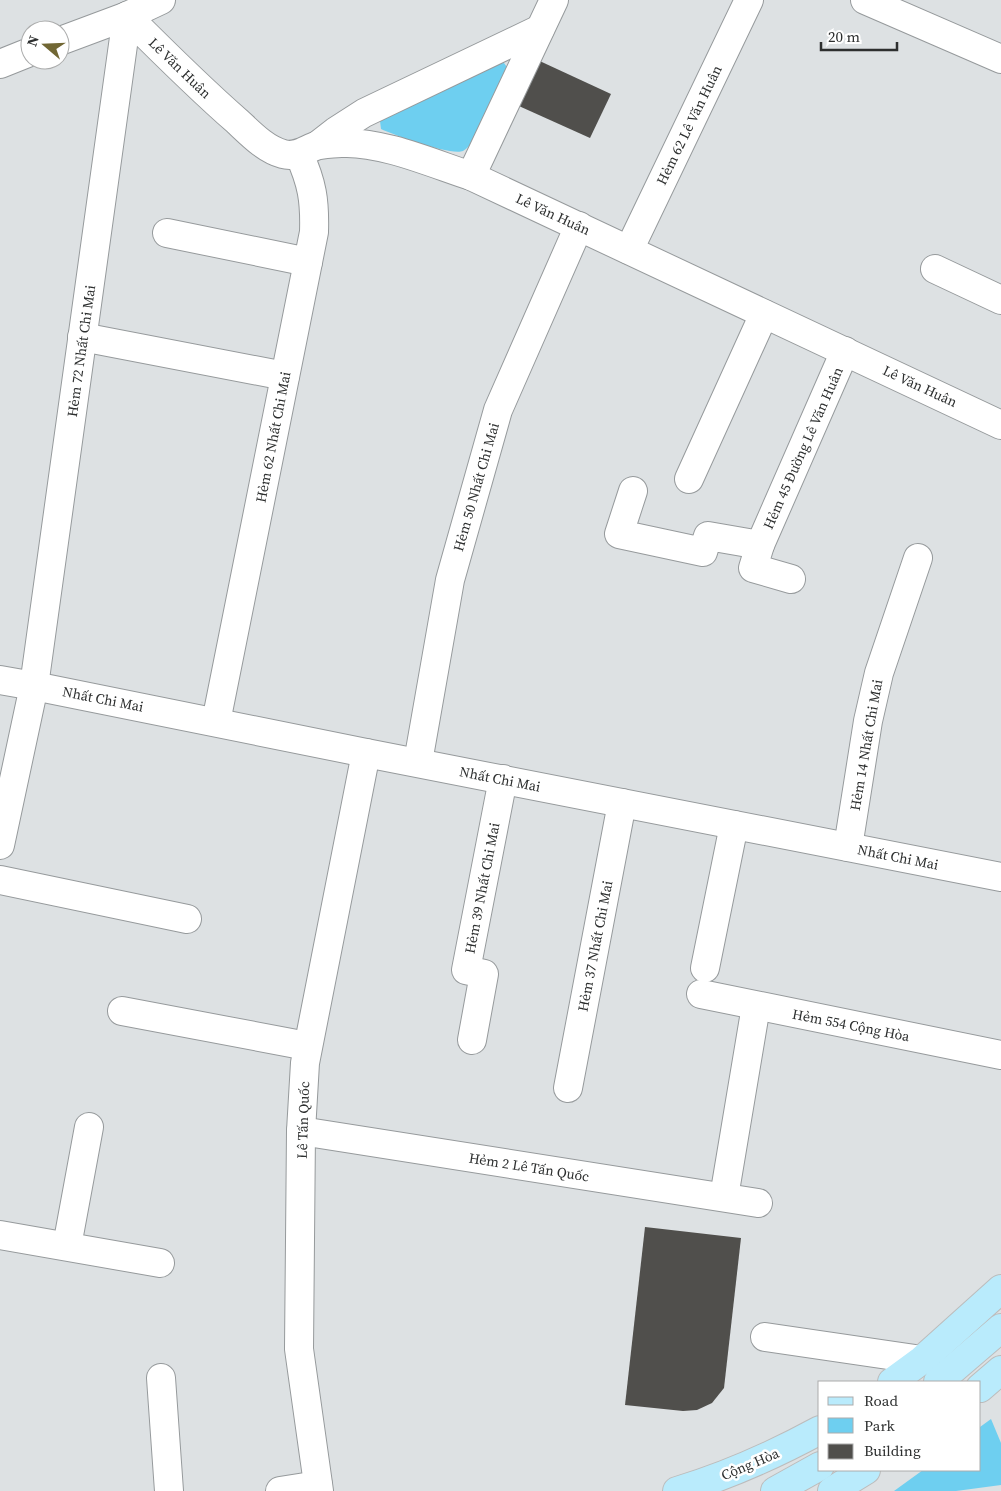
<svg xmlns="http://www.w3.org/2000/svg" width="1001" height="1491" viewBox="0 0 1001 1491" font-family="'Source Serif 4',serif">
  <rect width="100%" height="100%" fill="#dde1e3"/>
  <g fill="#6ecff0">
    <path d="M504,63L509,70C501,86 477,145 463,151C451,156 394,135 381,129L380,121L495,64Z"/>
    <polygon points="991,1419 1001,1443 1001,1485 956,1491 894,1491 923,1470 980,1470 980,1427"/>
  </g>
  <g fill="#504f4c">
    <polygon points="531,57 611,94 590,138 510,102"/>
    <polygon points="645,1227 741,1238 724,1388 712,1403 697,1410 683,1411 625,1405"/>
  </g>
  <g fill="none" stroke-linecap="round" stroke-linejoin="round">
    <defs>
      <g id="minor">
        <polyline points="865,0 1001,59"/>
        <path d="M127,16C163,52 199,88 237,121C251,134 265,149 283,154C297,158 307,148 319,145C327,144 335,143 342,143C381,141 434,164 471,176L1001,425"/>
        <polyline points="60,41 127,16 161,0"/>
        <polyline points="0,64 30,52"/>
        <polyline points="318,145 336,131 364,113 540,29"/>
        <polyline points="471,176 554,0"/>
        <polyline points="167,233 308,262"/>
        <polyline points="629,250 749,0"/>
        <polyline points="935,269 1001,300"/>
        <polyline points="82,337 285,376"/>
        <polyline points="689,479 764,314"/>
        <polyline points="633,491 619,534 703,552 708,536 760,545 845,351"/>
        <polyline points="760,545 753,568 791,579"/>
        <polyline points="0,680 34,686 366,753 1001,877"/>
        <path d="M216,722L314,232C315,200 312,183 299,154"/>
        <polyline points="418,762 450,580 498,410 579,226"/>
        <polyline points="0,845 34,686 127,16"/>
        <polyline points="848,847 868,721 879,673 918,558"/>
        <polyline points="0,880 187,919"/>
        <polyline points="705,968 734,825"/>
        <polyline points="701,994 1001,1055"/>
        <polyline points="122,1011 307,1046"/>
        <polyline points="472,1040 484,974 466,970 503,779"/>
        <polyline points="568,1088 622,803"/>
        <polyline points="301,1131 758,1203"/>
        <polyline points="724,1197 756,1006"/>
        <polyline points="0,1235 160,1263"/>
        <polyline points="67,1246 89,1127"/>
        <polyline points="765,1337 922,1360"/>
        <polyline points="161,1378 169,1491"/>
        <polyline points="280,1491 318,1485"/>
        <polyline points="319,1491 299,1349 301,1131 305,1063 366,753"/>
      </g>
      <g id="major">
        <polyline points="892,1382 922,1360 1001,1289"/>
        <polyline points="938,1382 1001,1328"/>
        <polyline points="980,1388 1001,1370"/>
        <path d="M677,1491C727,1476 774,1455 820,1430"/>
        <polyline points="775,1491 820,1466"/>
        <polyline points="832,1491 866,1470"/>
      </g>
    </defs>
    <use href="#minor" stroke="#969a9c" stroke-width="30"/>
    <use href="#major" stroke="#bcbcbc" stroke-width="30"/>
    <use href="#minor" stroke="#fff" stroke-width="28"/>
    <use href="#major" stroke="#b9ebfc" stroke-width="28"/>
  </g>
  <g text-anchor="middle" dominant-baseline="central" stroke-width="5" stroke-linejoin="round" paint-order="stroke">
    <g font-size="14" fill="#2d2f2f" stroke="#fff">
      <text transform="translate(180 68) rotate(44)">Lê Văn Huân</text>
      <text transform="translate(689 125) rotate(-64)">Hẻm 62 Lê Văn Huân</text>
      <text transform="translate(553 214) rotate(25)">Lê Văn Huân</text>
      <text transform="translate(81 351) rotate(-82)">Hẻm 72 Nhất Chi Mai</text>
      <text transform="translate(920 386) rotate(25)">Lê Văn Huân</text>
      <text transform="translate(273 437) rotate(-79)">Hẻm 62 Nhất Chi Mai</text>
      <text transform="translate(803 448) rotate(-66)">Hẻm 45 Đường Lê Văn Huân</text>
      <text transform="translate(476 487) rotate(-74)">Hẻm 50 Nhất Chi Mai</text>
      <text transform="translate(103 699) rotate(11)">Nhất Chi Mai</text>
      <text transform="translate(866 745) rotate(-80)">Hẻm 14 Nhất Chi Mai</text>
      <text transform="translate(500 779) rotate(11)">Nhất Chi Mai</text>
      <text transform="translate(898 857) rotate(11)">Nhất Chi Mai</text>
      <text transform="translate(482 888) rotate(-79)">Hẻm 39 Nhất Chi Mai</text>
      <text transform="translate(595 946) rotate(-79)">Hẻm 37 Nhất Chi Mai</text>
      <text transform="translate(851 1025) rotate(11)">Hẻm 554 Cộng Hòa</text>
      <text transform="translate(303 1120) rotate(-88)">Lê Tấn Quốc</text>
      <text transform="translate(529 1167) rotate(9)">Hẻm 2 Lê Tấn Quốc</text>
      <text transform="translate(750 1464) rotate(-23)">Cộng Hòa</text>
    </g>
  </g>
  <rect x="818" y="1381" width="162" height="90" fill="#ffffff" stroke="#abacac"/>
  <rect x="828" y="1397" width="25" height="8" fill="#b9ebfc" stroke="#abacac"/>
  <text x="864" y="1406" font-size="15" fill="#2d2f2f">Road</text>
  <rect x="828" y="1418" width="25" height="15" fill="#6ecff0" stroke="#abacac"/>
  <text x="864" y="1431" font-size="15" fill="#2d2f2f">Park</text>
  <rect x="828" y="1444" width="25" height="15" fill="#504f4c" stroke="#abacac"/>
  <text x="864" y="1456" font-size="15" fill="#2d2f2f">Building</text>
  <g transform="translate(45 45) rotate(289)"><circle r="24" fill="#ffffff" stroke="#abacac"/>
  <path d="M0-4L9 19L0 12L-9 19Z" fill="#716734"/>
  <text y="-8" font-size="14" font-weight="bold" text-anchor="middle" fill="#2d2f2f">N</text>
  </g>
  <path d="M821 42v8h76v-8" fill="none" stroke="#2d2f2f" stroke-width="2.5"/>
  <text x="828" y="42" font-size="15" fill="#2d2f2f" stroke="#ffffff" stroke-width="4" paint-order="stroke">20 m</text>
</svg>
